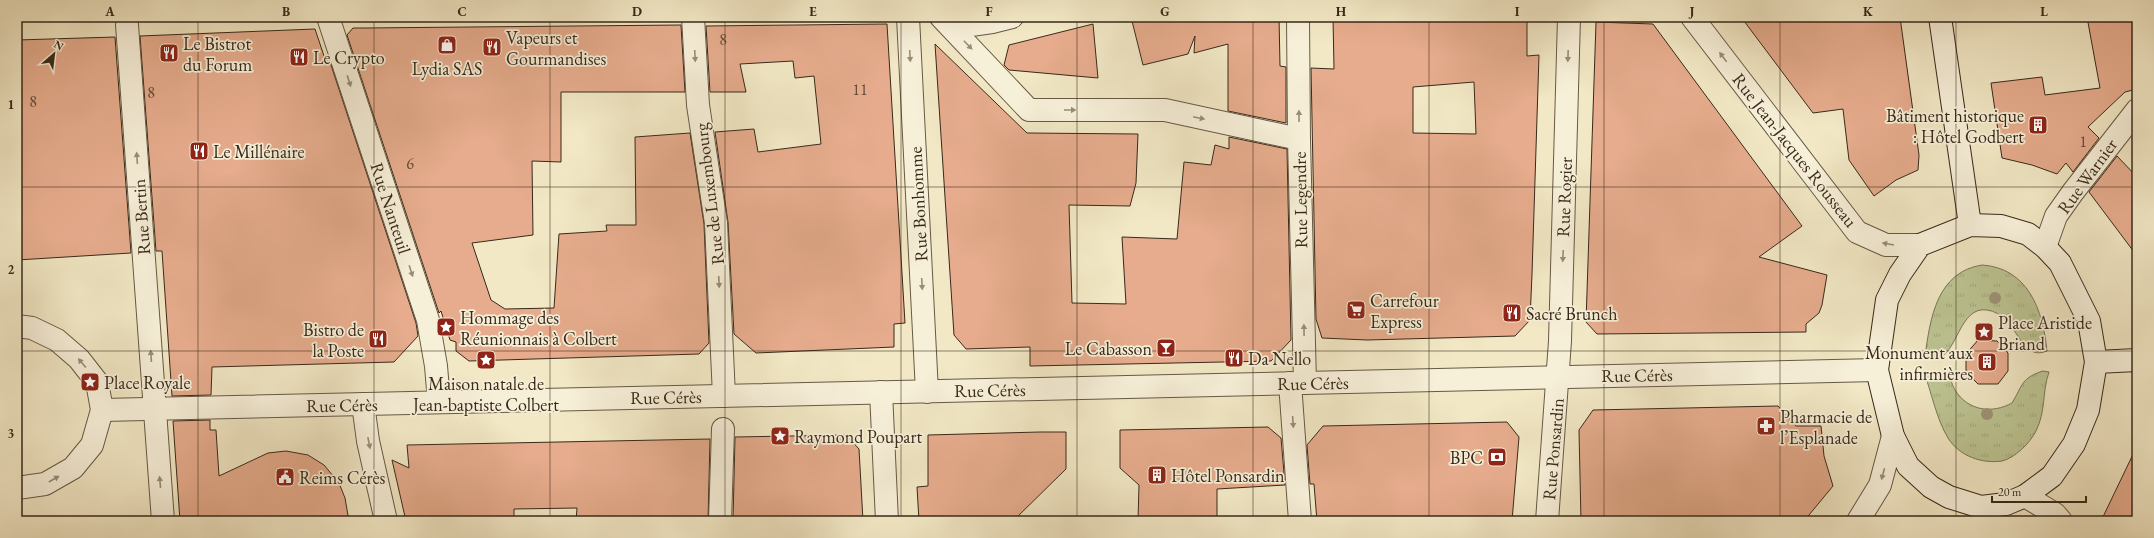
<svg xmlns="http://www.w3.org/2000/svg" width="2154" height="538" viewBox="0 0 2154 538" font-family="'EB Garamond',serif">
  <defs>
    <pattern id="grass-tufts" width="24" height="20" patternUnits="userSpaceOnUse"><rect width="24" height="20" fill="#bdc593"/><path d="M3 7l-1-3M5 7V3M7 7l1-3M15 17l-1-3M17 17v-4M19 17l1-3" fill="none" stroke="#a3a97e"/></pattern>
  </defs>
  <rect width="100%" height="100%" fill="#f2e8c5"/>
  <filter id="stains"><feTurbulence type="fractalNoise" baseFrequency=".005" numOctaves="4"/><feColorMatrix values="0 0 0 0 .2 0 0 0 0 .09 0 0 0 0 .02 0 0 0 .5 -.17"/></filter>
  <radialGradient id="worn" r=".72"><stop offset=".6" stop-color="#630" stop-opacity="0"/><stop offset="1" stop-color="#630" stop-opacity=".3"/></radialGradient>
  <g fill="url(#grass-tufts)" stroke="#7a7756">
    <path d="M1982,265C2028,268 2043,310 2047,351C2019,363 2018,314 1987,310C1959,306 1958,354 1937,358C1934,359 1928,357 1925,357C1930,318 1937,272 1982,265Z"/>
    <path d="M2043,371L2049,372C2042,392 2046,411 2036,431C2030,443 2015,458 2002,461C1982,464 1959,456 1948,438C1937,420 1932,395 1925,375C1932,374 1941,372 1947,376C1952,380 1952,385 1955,390C1968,411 1992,414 2012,403C2023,385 2021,378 2043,371Z"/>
  </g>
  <g fill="#e6ac8d" stroke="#38291a" fill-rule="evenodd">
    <polygon points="1131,17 1279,17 1280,66 1286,67 1286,123 1228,111 1228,44 1194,53 1195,36 1188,54 1143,65"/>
    <path d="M1333,17H1527V56L1539,55L1532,274L1530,320L1515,336L1367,340L1322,338L1316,319L1311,68L1334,69ZM1474,82L1476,134L1413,133V87Z"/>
    <polygon points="1741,17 1900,17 1919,155 1918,170 1896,180 1874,196 1849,160 1843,109 1813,113"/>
    <polygon points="2087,17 2137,17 2137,89 2125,92 2088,127 2099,138 2073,172 2066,163 2057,174 2032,165 2002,158 1991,83 2042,77 2045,95 2100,88"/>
    <polygon points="1596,22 1653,24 1802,226 1759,257 1827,275 1822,305 1819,313 1806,324 1806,332 1597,334 1586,322"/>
    <polygon points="887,24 905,323 894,324 894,347 756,353 734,334 728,222 715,132 754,129 758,152 821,144 814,76 795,78 793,61 740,64 746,92 710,92 706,26"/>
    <polygon points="1093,24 1098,78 1009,70 1004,65 1009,45"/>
    <polygon points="681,25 685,92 561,92 561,162 532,161 533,235 472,243 491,300 505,309 554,308 559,234 607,231 606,225 636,225 635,137 690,133 704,224 709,343 699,354 469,361 456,351 456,342 450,340 441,311 439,313 347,35 353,28 365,28"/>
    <polygon points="315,29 326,62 329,59 416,323 418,336 394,362 212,367 211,395 172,396 162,251 156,251 140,36"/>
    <polygon points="115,37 131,253 17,260 17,40"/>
    <polygon points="935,44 1027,133 1138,134 1136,183 1130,206 1069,205 1072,303 1126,304 1122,237 1177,239 1184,162 1211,165 1215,145 1229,149 1229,137 1287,149 1291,340 1271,361 1030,366 1030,347 966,349 954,335"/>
    <polygon points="2117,156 2137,177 2137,256 2089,192"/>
    <polygon points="1978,340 1997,341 2008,353 2008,371 1998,384 1978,384 1966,372 1966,354"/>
    <polygon points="1778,406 1796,426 1821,426 1824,456 1833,486 1804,521 1581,521 1579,430 1593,410"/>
    <polygon points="210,420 210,430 216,430 219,476 268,453 286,451 308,455 324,465 339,483 345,498 349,521 180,521 173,421"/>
    <polygon points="1507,422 1519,437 1512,521 1317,521 1314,484 1310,484 1307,445 1323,426"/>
    <polygon points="1268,427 1281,438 1285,485 1217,489 1217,521 1138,521 1139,485 1120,468 1120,430"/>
    <polygon points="1040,432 1066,432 1066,469 1013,521 919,521 917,487 928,486 928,435"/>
    <polygon points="846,435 859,449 863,521 733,521 735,437"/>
    <polygon points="710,439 708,521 576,521 577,508 514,509 514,521 406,521 392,460 409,468 407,445"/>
    <polygon points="2137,446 2137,521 2101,521"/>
  </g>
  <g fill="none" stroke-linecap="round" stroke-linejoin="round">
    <defs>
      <g id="street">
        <polyline points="328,17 428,320 436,366 439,402"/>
        <polyline points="693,17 698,105 716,223 724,396"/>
        <polyline points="908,17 927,392"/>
        <polyline points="941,17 1029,110 1165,110 1299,139"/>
        <polyline points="952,17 971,25 992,22 1012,17"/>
        <polyline points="1298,17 1299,139 1305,383"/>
        <polyline points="1692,17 1857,232 1886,245 1920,245"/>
        <polyline points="127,25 163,521"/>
        <polyline points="2045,247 2056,216 2073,192 2137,110"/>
        <polyline points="17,326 32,328 57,340 79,359 97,382 102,410 92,445 73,468 45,484 17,488"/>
        <polyline points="1290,383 1300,521"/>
        <polyline points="881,392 887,521"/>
        <polyline points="363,404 368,441 386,521"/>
        <polyline points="102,410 1877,370"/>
        <polyline points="2025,496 2055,514 2061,521"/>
        <polyline points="720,521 723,429"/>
        <polyline points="1547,521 1560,341 1569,17"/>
        <polyline points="1858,521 1880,485 1893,436"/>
      </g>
      <g id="secondary">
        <polyline points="1940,17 1970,225"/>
        <polygon points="1970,225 2001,226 2028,234 2045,247 2060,263 2089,321 2096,362 2088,410 2074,444 2052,476 2025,496 2006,504 1981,507 1949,497 1931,487 1908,466 1893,436 1877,370 1887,300 1900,274 1920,245"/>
        <polyline points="2096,362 2137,360"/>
      </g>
    </defs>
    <use href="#street" stroke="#665945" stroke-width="24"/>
    <use href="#secondary" stroke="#38291a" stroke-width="24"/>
    <use href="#street" stroke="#f7f0d9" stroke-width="22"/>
    <use href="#secondary" stroke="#f7f0d9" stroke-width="22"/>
  </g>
  <g fill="#9e9477">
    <circle cx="1995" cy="298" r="6"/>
    <circle cx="1987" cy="414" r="6"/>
  </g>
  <defs><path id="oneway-solid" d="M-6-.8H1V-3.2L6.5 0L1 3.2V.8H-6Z"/></defs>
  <g fill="#988c7a">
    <use href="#oneway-solid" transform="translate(968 45) rotate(46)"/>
    <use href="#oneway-solid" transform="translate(695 56) rotate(87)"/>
    <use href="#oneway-solid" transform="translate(910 56) rotate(87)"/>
    <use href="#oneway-solid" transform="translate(1568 56) rotate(92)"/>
    <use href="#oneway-solid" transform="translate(1723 57) rotate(-127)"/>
    <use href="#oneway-solid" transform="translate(349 81) rotate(72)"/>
    <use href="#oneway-solid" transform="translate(1070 110)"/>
    <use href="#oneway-solid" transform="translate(1299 116) rotate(-90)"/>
    <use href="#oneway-solid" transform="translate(1199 118) rotate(12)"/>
    <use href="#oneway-solid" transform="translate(137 158) rotate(-94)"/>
    <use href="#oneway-solid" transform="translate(1888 244) rotate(-170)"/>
    <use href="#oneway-solid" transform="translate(1563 256) rotate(92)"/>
    <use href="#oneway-solid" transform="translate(411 271) rotate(72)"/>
    <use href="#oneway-solid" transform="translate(719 282) rotate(87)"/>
    <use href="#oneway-solid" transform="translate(922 284) rotate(87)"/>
    <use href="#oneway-solid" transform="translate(1304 330) rotate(-91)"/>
    <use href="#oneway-solid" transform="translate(151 356) rotate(-94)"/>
    <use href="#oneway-solid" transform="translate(82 363) rotate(-130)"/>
    <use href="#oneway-solid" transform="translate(1293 422) rotate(86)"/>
    <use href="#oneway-solid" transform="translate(369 443) rotate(79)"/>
    <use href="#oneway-solid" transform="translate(1883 474) rotate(105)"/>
    <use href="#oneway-solid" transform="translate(54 479) rotate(-30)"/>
    <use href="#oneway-solid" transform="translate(160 482) rotate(-95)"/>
  </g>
  <path fill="none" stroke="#38291a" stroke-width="1" stroke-opacity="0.55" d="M198,17V521M374,17V521M550,17V521M725,17V521M901,17V521M1077,17V521M1253,17V521M1429,17V521M1604,17V521M1780,17V521M1956,17V521M17,187H2137M17,351H2137"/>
  <defs>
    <symbol id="shop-square" viewBox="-11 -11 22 22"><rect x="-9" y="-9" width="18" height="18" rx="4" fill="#8f2418" stroke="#f7f0d9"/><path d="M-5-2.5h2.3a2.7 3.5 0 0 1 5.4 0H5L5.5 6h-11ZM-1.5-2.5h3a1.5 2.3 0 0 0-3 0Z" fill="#fff"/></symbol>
    <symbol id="restaurant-square" viewBox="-11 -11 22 22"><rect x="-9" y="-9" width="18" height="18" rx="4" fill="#8f2418" stroke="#f7f0d9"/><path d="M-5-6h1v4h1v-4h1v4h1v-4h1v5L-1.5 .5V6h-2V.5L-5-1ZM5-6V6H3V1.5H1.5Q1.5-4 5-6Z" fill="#fff"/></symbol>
    <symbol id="building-square" viewBox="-11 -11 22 22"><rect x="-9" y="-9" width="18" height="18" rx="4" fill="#8f2418" stroke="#f7f0d9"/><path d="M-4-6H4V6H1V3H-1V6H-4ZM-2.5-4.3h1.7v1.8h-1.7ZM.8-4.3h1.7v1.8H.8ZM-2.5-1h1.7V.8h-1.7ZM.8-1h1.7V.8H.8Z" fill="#fff"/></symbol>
    <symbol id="supermarket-square" viewBox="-11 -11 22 22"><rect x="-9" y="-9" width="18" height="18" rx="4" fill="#8f2418" stroke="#f7f0d9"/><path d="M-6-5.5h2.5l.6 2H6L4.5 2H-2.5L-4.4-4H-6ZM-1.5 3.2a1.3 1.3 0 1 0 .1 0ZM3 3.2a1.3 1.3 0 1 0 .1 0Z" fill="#fff"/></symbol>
    <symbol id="sight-square" viewBox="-11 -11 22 22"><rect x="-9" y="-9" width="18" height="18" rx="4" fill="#8f2418" stroke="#f7f0d9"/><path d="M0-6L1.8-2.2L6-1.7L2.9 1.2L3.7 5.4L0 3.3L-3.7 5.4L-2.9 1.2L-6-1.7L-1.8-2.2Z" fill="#fff"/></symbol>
    <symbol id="bar-square" viewBox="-11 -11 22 22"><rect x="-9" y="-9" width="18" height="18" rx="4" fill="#8f2418" stroke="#f7f0d9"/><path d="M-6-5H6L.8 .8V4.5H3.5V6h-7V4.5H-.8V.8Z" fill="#fff"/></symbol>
    <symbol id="pharmacy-square" viewBox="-11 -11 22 22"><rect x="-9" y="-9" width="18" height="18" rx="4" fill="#8f2418" stroke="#f7f0d9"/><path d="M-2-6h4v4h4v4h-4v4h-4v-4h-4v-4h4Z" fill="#fff"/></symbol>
    <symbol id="bank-square" viewBox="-11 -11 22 22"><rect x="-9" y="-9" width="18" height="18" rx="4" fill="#8f2418" stroke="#f7f0d9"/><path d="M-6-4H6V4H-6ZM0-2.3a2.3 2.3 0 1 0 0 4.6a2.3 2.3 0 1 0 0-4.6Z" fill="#fff"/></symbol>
    <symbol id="civic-square" viewBox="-11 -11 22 22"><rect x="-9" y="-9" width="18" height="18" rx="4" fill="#8f2418" stroke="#f7f0d9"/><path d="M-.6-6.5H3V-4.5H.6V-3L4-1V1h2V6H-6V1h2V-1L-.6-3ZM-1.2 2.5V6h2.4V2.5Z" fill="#fff"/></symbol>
  </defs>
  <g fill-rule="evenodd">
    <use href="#shop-square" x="436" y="34" width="22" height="22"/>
    <use href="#restaurant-square" x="481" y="36" width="22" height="22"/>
    <use href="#restaurant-square" x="158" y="42" width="22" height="22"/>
    <use href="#restaurant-square" x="288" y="46" width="22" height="22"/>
    <use href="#building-square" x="2027" y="114" width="22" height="22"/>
    <use href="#restaurant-square" x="188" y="140" width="22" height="22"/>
    <use href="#supermarket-square" x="1345" y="299" width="22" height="22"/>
    <use href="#restaurant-square" x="1501" y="302" width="22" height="22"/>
    <use href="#sight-square" x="435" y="316" width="22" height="22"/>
    <use href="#sight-square" x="1973" y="321" width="22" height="22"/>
    <use href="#restaurant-square" x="367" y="328" width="22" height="22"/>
    <use href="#bar-square" x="1155" y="337" width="22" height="22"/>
    <use href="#restaurant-square" x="1223" y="347" width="22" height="22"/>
    <use href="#sight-square" x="475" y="349" width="22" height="22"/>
    <use href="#building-square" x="1976" y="351" width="22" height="22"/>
    <use href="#sight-square" x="79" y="371" width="22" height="22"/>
    <use href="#pharmacy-square" x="1755" y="415" width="22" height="22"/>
    <use href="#sight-square" x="769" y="425" width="22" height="22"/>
    <use href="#bank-square" x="1486" y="446" width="22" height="22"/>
    <use href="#building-square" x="1146" y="464" width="22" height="22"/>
    <use href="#civic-square" x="274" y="466" width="22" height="22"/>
  </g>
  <g text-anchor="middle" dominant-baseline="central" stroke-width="3.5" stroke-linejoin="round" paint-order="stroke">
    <g font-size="16" fill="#644a37">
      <text x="723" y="39">8</text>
      <text x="860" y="89">11</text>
      <text x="151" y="92">8</text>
      <text x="33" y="101">8</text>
      <text x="2083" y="141">1</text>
      <text x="410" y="163">6</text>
    </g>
    <g font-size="18" fill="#38291a" stroke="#f7f0d9" text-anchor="start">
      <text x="506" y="37">Vapeurs et<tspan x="506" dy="21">Gourmandises</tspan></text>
      <text x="183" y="43">Le Bistrot<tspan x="183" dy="21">du Forum</tspan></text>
      <text x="313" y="57">Le Crypto</text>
      <text x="447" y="68" text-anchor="middle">Lydia SAS</text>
      <text x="2024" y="115" text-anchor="end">Bâtiment historique<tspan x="2024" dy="21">: Hôtel Godbert</tspan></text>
      <text x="213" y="151">Le Millénaire</text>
      <text x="1370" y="300">Carrefour<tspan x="1370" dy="21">Express</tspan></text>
      <text x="1526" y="313">Sacré Brunch</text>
      <text x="460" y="317">Hommage des<tspan x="460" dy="21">Réunionnais à Colbert</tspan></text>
      <text x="1998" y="322">Place Aristide<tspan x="1998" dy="21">Briand</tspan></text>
      <text x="364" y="329" text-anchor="end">Bistro de<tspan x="364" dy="21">la Poste</tspan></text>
      <text x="1152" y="348" text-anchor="end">Le Cabasson</text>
      <text x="1973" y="352" text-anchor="end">Monument aux<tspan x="1973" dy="21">infirmières</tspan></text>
      <text x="1248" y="358">Da Nello</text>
      <text x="104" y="382">Place Royale</text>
      <text x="486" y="383" text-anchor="middle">Maison natale de<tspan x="486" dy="21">Jean-baptiste Colbert</tspan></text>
      <text x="1780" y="416">Pharmacie de<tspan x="1780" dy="21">l’Esplanade</tspan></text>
      <text x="794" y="436">Raymond Poupart</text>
      <text x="1483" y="457" text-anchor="end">BPC</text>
      <text x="1171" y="475">Hôtel Ponsardin</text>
      <text x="299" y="477">Reims Cérès</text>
    </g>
    <g font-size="18" fill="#38291a" stroke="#f7f0d9">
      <text transform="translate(1795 150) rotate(52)">Rue Jean-Jacques Rousseau</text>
      <text transform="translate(2087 176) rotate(-54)">Rue Warnier</text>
      <text transform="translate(709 194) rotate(-97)">Rue de Luxembourg</text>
      <text transform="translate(1564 197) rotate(-88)">Rue Rogier</text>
      <text transform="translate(1300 200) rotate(-91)">Rue Legendre</text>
      <text transform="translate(918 204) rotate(-93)">Rue Bonhomme</text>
      <text transform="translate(391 208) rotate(72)">Rue Nanteuil</text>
      <text transform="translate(141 217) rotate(-94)">Rue Bertin</text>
      <text transform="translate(1637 375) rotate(-1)">Rue Cérès</text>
      <text transform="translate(1313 383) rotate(-1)">Rue Cérès</text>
      <text transform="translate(990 390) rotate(-1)">Rue Cérès</text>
      <text transform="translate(666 397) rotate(-1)">Rue Cérès</text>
      <text transform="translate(342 405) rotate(-1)">Rue Cérès</text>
      <text transform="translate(1553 449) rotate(-85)">Rue Ponsardin</text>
    </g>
  </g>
  <rect width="2154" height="538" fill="none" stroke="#f2e8c5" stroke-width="44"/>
  <g transform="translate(54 54) rotate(28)" stroke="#f7f0d9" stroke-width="3" paint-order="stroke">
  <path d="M0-3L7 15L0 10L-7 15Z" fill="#38291a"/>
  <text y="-6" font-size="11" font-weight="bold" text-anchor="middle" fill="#38291a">N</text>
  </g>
  <path d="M1992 496v6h94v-6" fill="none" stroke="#38291a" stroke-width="2"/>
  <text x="1998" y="496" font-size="12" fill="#38291a" stroke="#f7f0d9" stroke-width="3" paint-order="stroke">20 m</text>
  <rect x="22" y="22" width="2110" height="494" fill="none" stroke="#38291a" stroke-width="1.5"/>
  <g font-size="13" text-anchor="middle" font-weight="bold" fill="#38291a">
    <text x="110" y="16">A</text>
    <text x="286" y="16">B</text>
    <text x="462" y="16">C</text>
    <text x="637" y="16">D</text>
    <text x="813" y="16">E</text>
    <text x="989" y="16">F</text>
    <text x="1165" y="16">G</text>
    <text x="1341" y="16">H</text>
    <text x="1517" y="16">I</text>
    <text x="1692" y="16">J</text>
    <text x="1868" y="16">K</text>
    <text x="2044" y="16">L</text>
    <text x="11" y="109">1</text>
    <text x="11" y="274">2</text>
    <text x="11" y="438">3</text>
  </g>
  <rect width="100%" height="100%" filter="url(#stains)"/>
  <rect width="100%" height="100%" fill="url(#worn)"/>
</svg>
